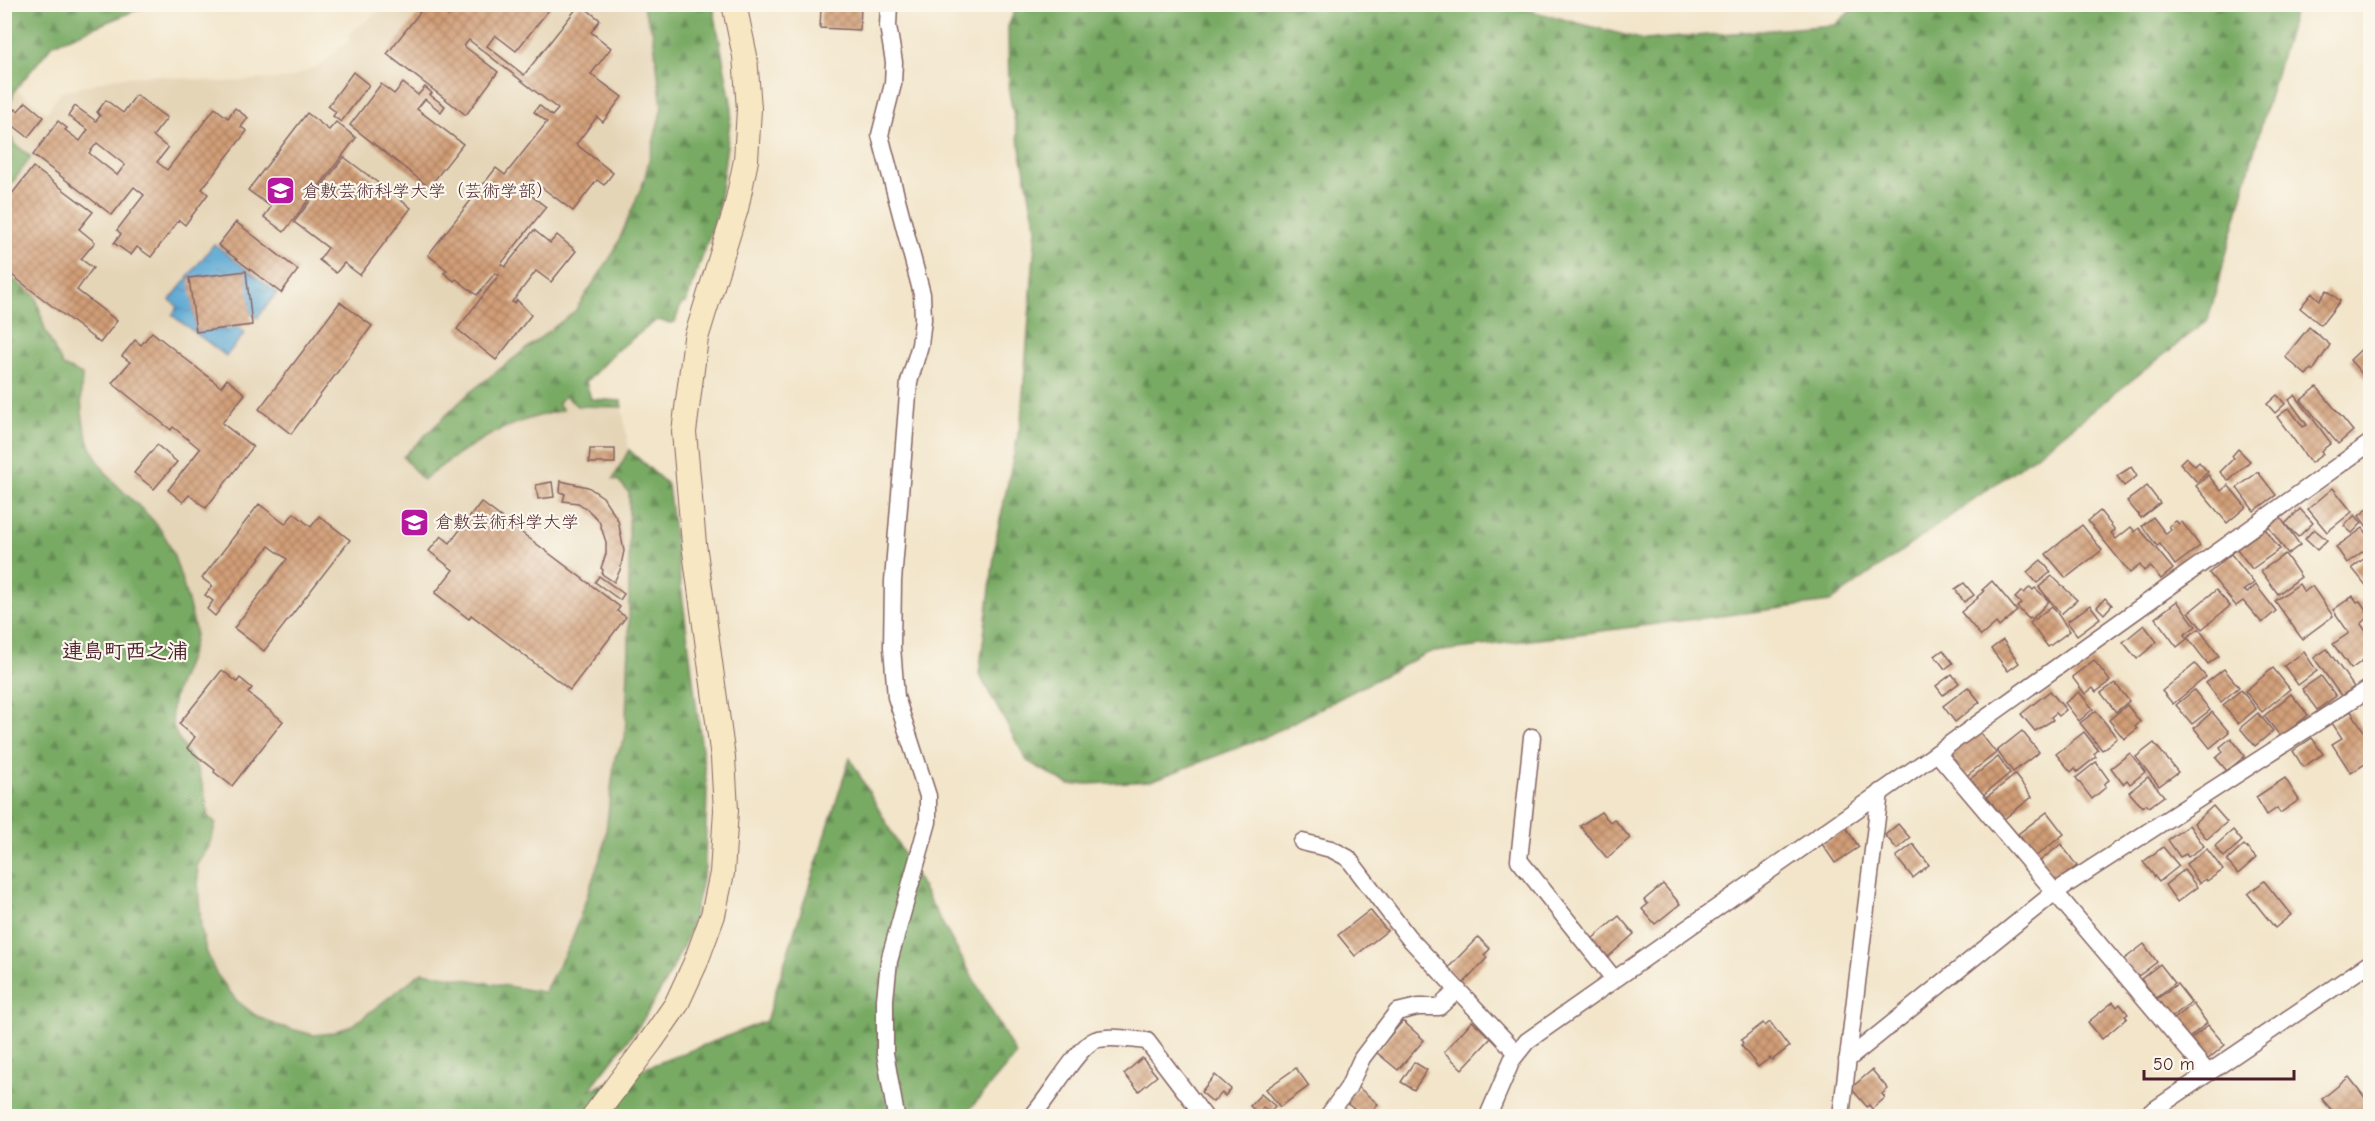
<svg xmlns="http://www.w3.org/2000/svg" width="2375" height="1121" viewBox="0 0 2375 1121" font-family="'Comic Neue','Klee One',sans-serif">
  <defs>
    <pattern id="forest-firs" width="22" height="20" patternUnits="userSpaceOnUse" patternTransform="scale(1.5)"><rect width="22" height="20" fill="#78aa64"/><path d="M5 1l3.5 6h-7zM16 11l3.5 6h-7z" fill="#648a53"/></pattern>
    <pattern id="water-ripples" width="26" height="14" patternUnits="userSpaceOnUse" patternTransform="scale(1.5)"><rect width="26" height="14" fill="#5aa7d3"/><path d="M2 4q2-2 4 0t4 0M15 11q2-2 4 0t4 0" fill="none" stroke="#4c87ab"/></pattern>
    <pattern id="building-cross-hatch" width="8" height="8" patternUnits="userSpaceOnUse" patternTransform="scale(1.5)"><rect width="8" height="8" fill="#d19e77"/><path d="M0 0l8 8M0 8l8-8" fill="none" stroke="#ac8062"/></pattern>
  </defs>
  <rect width="100%" height="100%" fill="#fbf7ec"/>
  <filter id="ink" filterUnits="userSpaceOnUse"><feTurbulence type="fractalNoise" baseFrequency=".0167" numOctaves="2"/><feDisplacementMap in="SourceGraphic" scale="12" xChannelSelector="R" yChannelSelector="G"/><feConvolveMatrix kernelMatrix="1 2 1 2 8 2 1 2 1" color-interpolation-filters="sRGB"/></filter>
  <filter id="wash" filterUnits="userSpaceOnUse"><feTurbulence type="fractalNoise" baseFrequency=".008" numOctaves="4" result="noise"/><feDisplacementMap in="SourceGraphic" scale="24" xChannelSelector="R" yChannelSelector="G"/><feGaussianBlur stdDeviation="1.35" result="paint"/><feColorMatrix in="noise" values="0 0 0 0 0 0 0 0 0 0 0 0 0 0 0 0 0 1.4 0 .05"/><feComposite in="paint" operator="in"/></filter>
  <g filter="url(#wash)">
    <rect width="100%" height="100%" fill="#f2e5ca"/>
    <polygon fill="#e5d5b7" points="386,5 713,5 732,108 718,212 686,303 681,304 675,322 670,323 657,320 615,352 586,382 591,399 621,401 629,450 668,485 707,788 705,868 690,931 669,976 622,1050 543,989 423,972 353,1025 332,1033 314,1035 276,1025 255,1015 236,1000 215,972 206,950 201,928 197,864 209,846 209,818 197,770 180,745 172,719 178,689 191,649 173,554 164,533 146,511 107,474 87,439 81,417 81,375 63,367 45,330 36,297 5,272 5,193 31,157 15,144 10,136 7,114 17,90 47,112 61,92 115,78 153,75 222,82 290,78 320,65 350,40 347,36"/>
    <g fill="url(#forest-firs)" stroke="#616448" stroke-width="1.5">
      <polygon points="5,4 149,5 53,44 15,90 7,114 10,135 15,144 31,157 5,193"/>
      <path d="M642,5H713L732,108L718,212L686,303L681,304L675,322L670,323L657,320L615,352L586,382L591,399L621,401L622,407L577,406L565,396L558,403L563,410C504,422 469,444 423,480L403,457L469,393L575,311L614,252L644,181L662,107L653,33Z"/>
      <polygon points="1017,5 1508,5 1644,40 1835,25 1857,5 2296,5 2263,119 2208,320 2043,450 1830,602 1427,653 1263,738 1151,781 1069,785 1027,761 979,674 997,534 1021,421 1036,229 1009,92 1008,27"/>
      <path d="M4,272L36,297L45,330L63,366L82,375C79,411 83,444 107,474C130,503 159,515 173,554C178,567 195,622 195,633C193,661 171,687 172,716C173,738 188,751 197,769C204,784 206,802 209,818L216,823L209,847L197,864L201,928L206,950L215,972L236,1000L255,1015L276,1025L314,1035L332,1033L353,1025L422,972L544,992L572,940L604,847L615,757L625,740L629,646V493L619,481L613,479L629,450L668,485L707,788L705,868L690,931L669,976L641,1023L589,1090L766,1021L850,758L1016,1055L964,1116H5Z"/>
    </g>
    <polygon fill="url(#water-ripples)" stroke="#52637f" stroke-width="1.5" points="214,244 277,293 257,318 250,312 245,271 190,278 196,332 237,327 245,333 226,356 172,315 178,307 170,300"/>
    <g id="blocks">
      <g fill="url(#building-cross-hatch)" fill-rule="evenodd">
        <polygon points="421,4 433,4 448,16 457,4 548,4 551,7 516,51 495,35 487,46 524,75 580,4 600,20 591,32 611,48 591,74 622,97 603,122 597,117 576,144 613,173 604,185 597,180 573,211 532,180 524,190 546,207 501,264 505,267 534,230 550,243 557,235 576,251 551,282 536,271 512,302 515,303 517,300 531,315 496,360 457,329 499,275 495,273 477,295 456,279 454,281 444,273 447,270 428,255 496,168 505,175 547,122 534,112 539,105 552,116 558,109 469,40 464,46 498,72 466,115 387,54 420,12 417,10"/>
        <polygon points="815,4 861,4 860,30 820,28 821,8 815,8"/>
        <polygon points="1524,4 1536,4 1535,10"/>
        <polygon points="353,72 369,85 341,122 333,116 336,112 328,106"/>
        <polygon points="403,83 418,95 425,87 432,93 430,95 445,106 441,112 425,99 417,109 463,144 429,187 350,125 381,84 394,94"/>
        <path d="M136,95L167,118L153,136L168,148L157,162L167,170L215,108L228,118L235,108L248,118L241,127L247,131L202,189L208,194L185,225L179,220L151,257L137,247L131,255L114,243L121,234L117,230L144,195L134,187L112,215L33,155L58,121L67,128L65,130L80,141L88,130L68,116L75,106L96,121L100,116L97,112L106,100L123,113ZM97,143L125,165L117,175L89,153Z"/>
        <polygon points="26,102 44,117 28,137 11,124 13,122 9,118 16,109 18,111"/>
        <polygon points="307,113 329,130 336,122 356,138 284,232 264,217 271,207 248,190"/>
        <polygon points="344,157 411,208 360,275 344,263 336,273 319,260 328,248 294,222"/>
        <polygon points="33,167 93,212 79,229 95,242 81,259 93,268 77,290 117,321 100,343 4,269 4,219 8,214 4,211 4,204"/>
        <polygon points="236,222 298,270 281,293 218,245"/>
        <polygon points="246,271 252,325 196,332 189,278"/>
        <polygon points="2327,290 2340,301 2321,325 2300,308 2312,293 2320,300"/>
        <polygon points="340,302 372,326 291,434 259,409"/>
        <polygon points="2309,327 2330,345 2313,371 2311,369 2306,375 2285,357"/>
        <polygon points="152,332 221,387 227,379 245,394 222,423 253,447 206,508 189,495 183,502 168,490 200,449 173,427 171,430 112,383 130,362 122,356 135,340 141,345"/>
        <polygon points="2370,341 2370,383 2350,360"/>
        <polygon points="2317,387 2353,431 2338,444 2301,400"/>
        <polygon points="2277,395 2285,404 2275,413 2267,404"/>
        <polygon points="2295,395 2331,443 2321,451 2323,454 2311,463 2277,417 2289,408 2303,427 2307,425 2289,400"/>
        <polygon points="157,445 177,462 154,489 134,473"/>
        <polygon points="590,449 615,449 615,463 589,463"/>
        <polygon points="2238,449 2250,461 2229,481 2220,472 2234,458 2232,456"/>
        <polygon points="2186,457 2195,466 2199,462 2208,472 2197,482 2180,463"/>
        <polygon points="2131,467 2137,476 2124,486 2117,476"/>
        <polygon points="2258,472 2276,495 2254,511 2237,488"/>
        <polygon points="2208,475 2221,491 2228,485 2246,507 2227,523 2196,486"/>
        <polygon points="561,481 588,487 603,497 618,520 624,551 620,570 614,582 602,574 603,570 601,568 606,554 606,542 599,521 587,509 578,503 563,501 565,494 560,492"/>
        <polygon points="552,482 554,497 538,499 536,485"/>
        <polygon points="2147,486 2160,503 2141,518 2127,501"/>
        <polygon points="2333,488 2352,512 2327,532 2308,509"/>
        <polygon points="481,502 620,607 617,611 626,617 570,690 471,615 469,619 435,593 453,570 429,551 441,536 450,543"/>
        <polygon points="259,504 285,524 294,513 311,527 319,516 350,540 264,651 234,628 287,559 269,546 215,616 207,609 213,601 205,595 212,586 202,578"/>
        <polygon points="2370,507 2370,531 2359,516"/>
        <polygon points="2300,509 2313,523 2298,537 2285,524"/>
        <polygon points="2100,511 2115,530 2111,533 2116,539 2131,527 2135,532 2139,528 2173,569 2161,579 2150,566 2144,571 2140,565 2130,573 2088,521"/>
        <polygon points="2355,515 2362,523 2352,533 2344,526"/>
        <polygon points="2153,517 2166,534 2171,530 2169,526 2176,521 2179,524 2182,522 2200,546 2175,565 2160,544 2157,546 2142,526"/>
        <polygon points="2280,517 2300,545 2288,554 2268,526"/>
        <polygon points="2082,525 2102,550 2066,578 2046,554"/>
        <polygon points="2363,528 2370,538 2370,546 2347,563 2336,547"/>
        <polygon points="2265,529 2280,549 2252,569 2237,549"/>
        <polygon points="2314,529 2327,540 2317,550 2305,539"/>
        <polygon points="2231,554 2254,583 2244,590 2247,593 2256,585 2276,611 2262,623 2243,601 2236,606 2209,573"/>
        <polygon points="2285,554 2301,577 2278,594 2261,571"/>
        <polygon points="2370,554 2370,586 2368,588 2352,568"/>
        <polygon points="2041,560 2051,572 2037,583 2027,572"/>
        <polygon points="599,576 624,594 620,600 595,582"/>
        <polygon points="2052,576 2077,600 2061,614 2039,587"/>
        <polygon points="1992,581 2017,611 1999,627 1996,623 1981,636 1961,612 1978,598 1977,597 1984,591 1982,590"/>
        <polygon points="1964,583 1974,595 1964,602 1955,589"/>
        <polygon points="2299,584 2304,592 2312,586 2333,616 2302,639 2275,601"/>
        <polygon points="2030,587 2033,590 2035,588 2049,601 2032,619 2030,617 2029,619 2017,607 2021,603 2015,598 2022,591 2024,593"/>
        <polygon points="2216,590 2230,606 2202,629 2189,612"/>
        <polygon points="2353,596 2357,602 2360,601 2370,616 2361,624 2370,637 2370,655 2351,669 2333,644 2349,633 2333,610"/>
        <polygon points="2105,598 2112,605 2104,614 2097,607"/>
        <polygon points="2177,601 2196,626 2184,635 2187,639 2177,647 2155,618"/>
        <polygon points="2090,605 2100,618 2077,635 2067,622"/>
        <polygon points="2052,606 2070,631 2048,647 2030,623"/>
        <polygon points="2144,625 2157,642 2137,659 2123,642"/>
        <polygon points="2199,629 2219,656 2208,664 2187,637"/>
        <polygon points="2003,640 2019,663 2008,671 1991,649"/>
        <polygon points="2327,649 2354,687 2341,696 2314,658"/>
        <polygon points="1943,650 1953,663 1945,669 1935,656"/>
        <polygon points="2304,652 2317,671 2298,685 2284,666"/>
        <polygon points="2094,660 2110,681 2096,692 2093,688 2085,694 2072,677"/>
        <polygon points="2195,664 2206,677 2173,704 2162,691"/>
        <polygon points="2273,668 2290,689 2262,712 2245,691"/>
        <polygon points="2224,669 2239,687 2221,702 2206,683"/>
        <polygon points="222,670 237,682 240,678 252,688 248,693 283,721 232,786 214,772 215,770 187,748 195,737 179,724"/>
        <polygon points="1952,674 1959,683 1943,695 1936,686"/>
        <polygon points="2321,676 2336,696 2317,710 2302,689"/>
        <polygon points="2115,683 2129,701 2116,712 2101,693"/>
        <polygon points="1968,687 1980,702 1955,722 1943,706"/>
        <polygon points="2194,690 2210,710 2192,724 2176,705"/>
        <polygon points="2241,690 2256,709 2238,724 2223,705"/>
        <polygon points="2050,691 2066,710 2059,716 2056,713 2051,717 2053,720 2035,731 2021,714"/>
        <polygon points="2079,692 2093,709 2079,721 2065,703"/>
        <polygon points="2291,694 2308,715 2281,737 2264,716"/>
        <polygon points="2127,705 2140,722 2135,727 2137,729 2124,739 2109,720"/>
        <polygon points="2096,711 2117,738 2102,750 2080,723"/>
        <polygon points="2351,711 2370,741 2370,766 2368,762 2351,773 2332,744 2342,738 2332,723"/>
        <polygon points="2212,712 2229,732 2210,748 2194,728"/>
        <polygon points="2258,713 2273,731 2255,746 2240,728"/>
        <polygon points="1978,730 1996,753 1965,777 1947,754"/>
        <polygon points="2022,731 2039,752 2013,772 1997,751"/>
        <polygon points="2084,732 2098,750 2094,754 2096,757 2077,772 2075,768 2071,772 2056,754"/>
        <polygon points="2231,738 2245,756 2227,771 2216,758 2223,752 2220,747"/>
        <polygon points="2312,738 2323,754 2303,767 2293,751"/>
        <polygon points="2154,743 2178,772 2159,786 2136,757"/>
        <polygon points="2130,753 2145,772 2130,784 2127,780 2123,784 2111,768"/>
        <polygon points="1998,757 2010,773 1983,795 1970,779"/>
        <polygon points="2096,762 2109,780 2104,784 2106,787 2092,799 2076,778"/>
        <polygon points="2015,775 2032,797 2004,819 1987,797"/>
        <polygon points="2148,777 2164,796 2149,807 2146,804 2142,807 2129,792"/>
        <polygon points="2285,778 2299,800 2280,813 2277,808 2267,815 2256,797"/>
        <polygon points="2213,806 2227,822 2207,839 2194,823"/>
        <polygon points="1601,812 1610,822 1614,819 1630,838 1607,858 1580,826"/>
        <polygon points="2047,812 2064,834 2035,857 2018,834"/>
        <polygon points="1898,824 1910,838 1897,849 1885,835"/>
        <polygon points="2189,825 2204,846 2188,857 2186,854 2180,857 2168,840"/>
        <polygon points="1846,828 1859,847 1835,863 1822,844"/>
        <polygon points="2233,830 2242,841 2224,857 2215,846"/>
        <polygon points="1913,844 1929,865 1913,878 1896,857"/>
        <polygon points="2061,844 2077,866 2056,882 2040,861"/>
        <polygon points="2244,845 2256,858 2238,874 2227,861"/>
        <polygon points="2163,847 2179,866 2159,882 2143,862"/>
        <polygon points="2207,849 2223,870 2207,881 2206,879 2199,883 2186,864"/>
        <polygon points="2184,870 2197,887 2177,902 2165,885"/>
        <polygon points="2264,881 2291,915 2275,928 2248,894"/>
        <polygon points="1663,884 1680,904 1655,924 1642,909 1648,904 1644,900"/>
        <polygon points="1370,910 1387,931 1355,956 1338,935"/>
        <polygon points="1619,916 1634,934 1608,957 1592,939"/>
        <polygon points="1478,937 1490,949 1484,955 1487,958 1463,984 1447,969"/>
        <polygon points="2144,944 2157,962 2137,977 2123,960"/>
        <polygon points="2160,964 2175,983 2156,998 2141,979"/>
        <polygon points="2177,984 2191,1002 2171,1018 2157,999"/>
        <polygon points="2113,1002 2117,1007 2120,1004 2128,1014 2125,1016 2127,1018 2102,1039 2088,1022"/>
        <polygon points="2193,1004 2207,1023 2189,1038 2174,1019"/>
        <polygon points="1403,1021 1424,1040 1398,1070 1376,1052"/>
        <polygon points="1472,1021 1491,1038 1462,1069 1444,1052"/>
        <polygon points="1770,1022 1789,1047 1772,1060 1770,1058 1758,1067 1741,1045 1743,1043 1741,1040 1763,1023 1765,1026"/>
        <polygon points="2208,1025 2225,1045 2207,1060 2191,1039"/>
        <polygon points="1142,1058 1157,1076 1139,1091 1124,1074"/>
        <polygon points="1414,1062 1427,1070 1414,1090 1401,1082"/>
        <polygon points="1296,1068 1309,1086 1280,1107 1266,1089"/>
        <polygon points="1872,1070 1888,1089 1882,1094 1885,1098 1872,1109 1869,1105 1867,1107 1851,1088"/>
        <polygon points="1215,1075 1231,1089 1225,1096 1222,1093 1213,1102 1201,1092"/>
        <polygon points="2349,1077 2370,1104 2356,1116 2337,1116 2322,1099"/>
        <polygon points="1358,1087 1378,1104 1367,1116 1363,1116 1345,1102"/>
        <polygon points="1261,1094 1275,1106 1270,1112 1263,1107 1258,1113 1250,1106"/>
      </g>
    </g>
  </g>
  <g filter="url(#ink)">
    <use href="#blocks" fill-opacity="0" stroke="#856463" stroke-width="1.5"/>
    <g fill="none" stroke-linecap="round" stroke-linejoin="round">
      <defs>
        <g id="street">
          <polyline points="889,4 888,26 894,62 893,84 880,135 922,294 923,319 920,345 909,382 893,581 892,647 896,697 928,796 928,822 889,961 885,999 885,1053 896,1116"/>
          <polyline points="1532,737 1519,860 1614,979"/>
          <polyline points="1937,753 2208,1073"/>
          <polyline points="1302,842 1331,849 1348,858 1408,937 1517,1053"/>
          <polyline points="1847,1060 2055,892 2370,688"/>
          <path d="M1032,1116C1048,1100 1077,1047 1095,1040C1110,1035 1132,1040 1147,1041L1204,1116"/>
          <polyline points="1328,1116 1348,1088 1362,1058 1397,1012 1418,1007 1439,1007 1458,990"/>
          <polyline points="1488,1116 1512,1060 1527,1041 1937,753 2370,443"/>
          <polyline points="1841,1116 1880,792"/>
          <polyline points="2145,1116 2370,963"/>
        </g>
        <polyline id="secondary" points="594,1116 651,1041 676,1005 695,964 713,915 722,873 726,810 723,758 694,544 684,432 696,338 736,209 746,160 749,109 745,56 734,4"/>
      </defs>
      <use href="#street" stroke="#856463" stroke-width="19"/>
      <use href="#secondary" stroke="#856463" stroke-width="26"/>
      <use href="#street" stroke="#fff" stroke-width="16"/>
      <use href="#secondary" stroke="#f7e8c3" stroke-width="24"/>
    </g>
  </g>
  <defs>
    <symbol id="university-square" viewBox="-11 -11 22 22"><rect x="-9" y="-9" width="18" height="18" rx="4" fill="#b5179e" stroke="#fbf7ec"/><path d="M0-5L7-2L0 1L-7-2ZM-4 1L0 2.5L4 1V4Q0 6-4 4Z" fill="#fff"/></symbol>
  </defs>
  <g fill-rule="evenodd">
    <use href="#university-square" x="264" y="174" width="33" height="33"/>
    <use href="#university-square" x="398" y="506" width="33" height="33"/>
  </g>
  <g text-anchor="middle" dominant-baseline="central" stroke-width="4.5" stroke-linejoin="round" paint-order="stroke">
    <g font-size="18" fill="#4a1f2b" stroke="#fbf7ec" text-anchor="start">
      <text x="302" y="191">倉敷芸術科学大学（芸術学部）</text>
      <text x="435" y="522">倉敷芸術科学大学</text>
    </g>
    <g font-size="21" font-weight="bold" fill="#4a1f2b" stroke="#fbf7ec">
      <text x="125" y="651">連島町西之浦</text>
    </g>
  </g>
  <rect width="2375" height="1121" fill="none" stroke="#fbf7ec" stroke-width="24"/>
  <path d="M2144 1070v9h150v-9" fill="none" stroke="#4a1f2b" stroke-width="3"/>
  <text x="2153" y="1070" font-size="18" fill="#4a1f2b" stroke="#fbf7ec" stroke-width="4.5" paint-order="stroke">50 m</text>
</svg>
